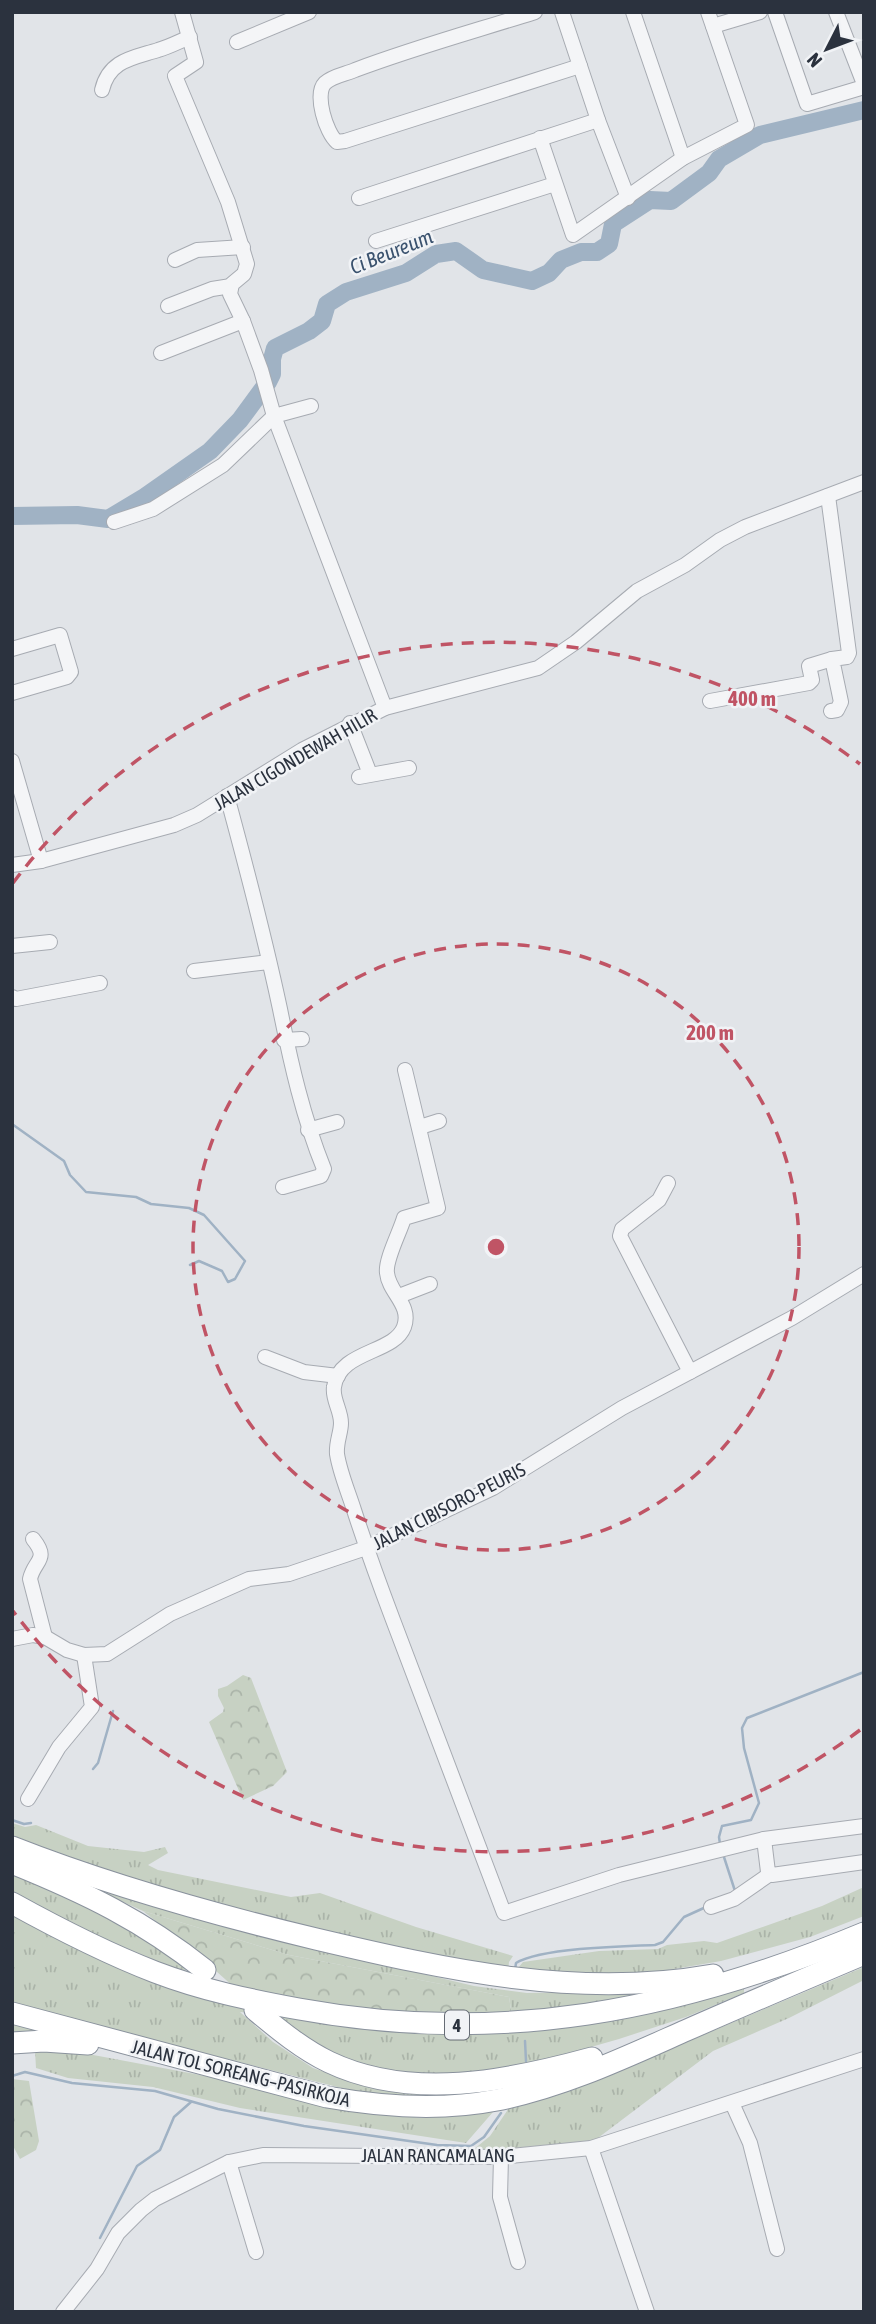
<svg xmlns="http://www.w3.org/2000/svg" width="876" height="2324" viewBox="0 0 876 2324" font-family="'Asap Condensed',sans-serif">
  <defs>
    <pattern id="grass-tufts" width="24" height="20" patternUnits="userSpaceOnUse" patternTransform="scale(1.75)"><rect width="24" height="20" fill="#c7d1c3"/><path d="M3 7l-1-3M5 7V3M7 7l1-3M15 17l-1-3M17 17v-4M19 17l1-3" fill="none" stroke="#abb4a9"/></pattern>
    <pattern id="forest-crowns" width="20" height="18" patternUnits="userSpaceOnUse" patternTransform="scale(1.75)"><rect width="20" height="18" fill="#c7d1c3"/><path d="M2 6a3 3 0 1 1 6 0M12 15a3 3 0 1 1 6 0" fill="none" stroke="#abb4a9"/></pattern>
  </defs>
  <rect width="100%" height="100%" fill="#e1e4e8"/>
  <g fill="url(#grass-tufts)">
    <path d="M12,1823L25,1827L36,1825L88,1846L144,1852L165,1847L168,1853L148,1865L158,1870L291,1897L320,1893L416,1927L513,1956L509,1962L508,1971C443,1960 380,1944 316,1929C213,1904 111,1875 12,1835Z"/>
    <polygon points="12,1871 67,1891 178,1958 186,1971 184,1973 66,1922 12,1893"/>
    <polygon points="92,1885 234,1929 474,1986 527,1993 673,1991 512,2016 509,1997 289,1955 143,1911 90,1887"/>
    <polygon points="864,1887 864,1916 810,1937 721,1961 651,1973 578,1977 518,1968 523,1962 599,1951 658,1949 667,1945 704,1941 717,1943 822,1906"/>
    <polygon points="12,1911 75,1945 335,2022 655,2010 744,1989 744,1993 686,2017 619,2039 542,2061 428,2081 352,2068 263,2014 240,2012 273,2042 313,2068 369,2087 431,2091 514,2088 434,2099 369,2095 81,2022 75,2034 12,2033"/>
    <polygon points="864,1967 864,1980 789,2018 713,2051 590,2144 490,2153 473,2150 490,2136 509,2108 570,2091"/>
    <polygon points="35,2051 88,2054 243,2083 333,2108 423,2118 493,2112 466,2143 240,2108 153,2087 68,2078 36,2068"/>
  </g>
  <g fill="url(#forest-crowns)">
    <polygon points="243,1675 251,1678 287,1772 273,1786 243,1800 209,1722 223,1712 224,1708 218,1696 218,1689 227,1686"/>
    <polygon points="143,1911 289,1955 509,1997 512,2016 344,2009 235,1988 198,1955"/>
    <polygon points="12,2079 29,2081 39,2141 36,2150 20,2159 12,2144"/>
  </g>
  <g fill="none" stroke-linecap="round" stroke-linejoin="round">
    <g stroke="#a0b2c4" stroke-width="2.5">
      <polyline points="12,1124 64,1161 70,1175 86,1192 136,1197 151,1204 189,1208 204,1215 245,1261 235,1279 228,1282 222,1271 199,1261 190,1265"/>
      <polyline points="93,1769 98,1763 113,1711"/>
      <polyline points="12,1820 24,1824 31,1823"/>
      <polyline points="720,1844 719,1837 722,1826 751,1820 759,1803 744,1748 742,1728 747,1718 864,1672"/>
      <polyline points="723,1854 735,1891"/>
      <path d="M515,1970L516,1963C541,1948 624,1946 655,1945L663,1942L684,1917L706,1907"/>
      <polyline points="525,2041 526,2061"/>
      <polyline points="12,2076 25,2072 72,2083 155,2091 218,2109 304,2126 437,2145 471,2146 484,2137 501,2113"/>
      <polyline points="100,2238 137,2166 160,2150 174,2117 191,2102"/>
    </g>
    <polyline stroke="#a0b2c4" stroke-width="18" points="12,516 77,515 108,519 143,498 210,451 240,420 268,382 272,374 272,359 275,348 309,331 322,321 327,304 346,292 406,273 436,254 456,251 483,270 532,281 549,273 561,260 581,252 597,252 609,244 613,224 650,200 671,201 709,173 719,159 760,135 864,110"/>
    <defs>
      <g id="minor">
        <polyline points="182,12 196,62 175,76 228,202 247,264 244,274 232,284 230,294 243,321 261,370 274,416 385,708"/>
        <path d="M535,12C475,31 413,48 355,70C346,74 332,76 325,83C314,94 326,133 337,142L345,141L580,66"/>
        <polyline points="562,12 598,120 628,198"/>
        <polyline points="633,12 683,158"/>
        <polyline points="775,12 807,104 864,87"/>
        <polyline points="836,12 864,84"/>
        <polyline points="713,26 760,12"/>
        <polyline points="237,42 309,12"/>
        <path d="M102,90C109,60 133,58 158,50C169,47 180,41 190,37"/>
        <polyline points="540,138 573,235 683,158 747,125 708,12"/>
        <polyline points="359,198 598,120"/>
        <polyline points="376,241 555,184"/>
        <polyline points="175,260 197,250 243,247"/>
        <polyline points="168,306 212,289 231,286"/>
        <polyline points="161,353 243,321"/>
        <polyline points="828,496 849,653 847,657 832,659 841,702 837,710 831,711"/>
        <polyline points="114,522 153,509 223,465 274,416 311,406"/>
        <polyline points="12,649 60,635 71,672 67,677 12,693"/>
        <polyline points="710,701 809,683 812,680 809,666 832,659"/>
        <polyline points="350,723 370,774"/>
        <polyline points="12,761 41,861"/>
        <polyline points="359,777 409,768"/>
        <path d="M227,796C246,866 265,938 280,1009C291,1064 303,1117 324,1169L321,1176L283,1187"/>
        <polyline points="12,865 41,861 174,825 197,815 302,750 385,708 538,668 576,642 637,591 685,565 720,540 745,527 864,482"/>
        <polyline points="12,946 50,942"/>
        <polyline points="194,971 269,962"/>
        <polyline points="12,997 16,999 100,983"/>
        <polyline points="284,1040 302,1039"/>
        <path d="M405,1070L438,1208L404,1218C400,1232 385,1260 387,1273C389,1293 412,1305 404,1327C394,1354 339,1350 334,1387C332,1399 341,1410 341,1423C341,1433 336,1442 337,1454C340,1473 348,1491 354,1510C366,1547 379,1583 393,1620C430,1717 467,1815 504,1913L619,1875L764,1839L864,1826"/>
        <polyline points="420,1127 439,1121"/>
        <polyline points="308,1130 337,1122"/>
        <polyline points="668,1183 659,1200 622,1229 620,1236 690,1372"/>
        <polyline points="399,1296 430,1284"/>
        <polyline points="265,1357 304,1372 338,1376"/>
        <path d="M33,1539C50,1560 34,1560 30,1579L45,1637"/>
        <polyline points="12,1639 33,1635 45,1637 67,1650 84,1655 107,1654 170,1614 249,1579 289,1574 366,1548 493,1488 622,1408 792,1318 864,1274"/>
        <polyline points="28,1799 59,1747 92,1707 84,1655"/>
        <polyline points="764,1839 768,1872 772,1875 864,1862"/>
        <polyline points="711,1907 734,1899 770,1874"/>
        <polyline points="732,2103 750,2143 777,2249"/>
        <polyline points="591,2148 647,2312"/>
        <polyline points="501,2157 500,2197 518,2262"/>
        <polyline points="229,2162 256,2252"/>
        <polyline points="63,2312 97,2269 118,2233 141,2210 155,2199 229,2162 263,2155 501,2157 591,2148 864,2059"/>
      </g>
      <g id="highway">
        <path d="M12,1847C111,1886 212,1914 316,1939C447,1970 578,1999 713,1975"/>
        <path d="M12,1863C86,1893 142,1920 205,1970"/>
        <path d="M12,1903C59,1929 106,1953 155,1972C202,1990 250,2000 299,2009C501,2046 677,2011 864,1933"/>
        <path d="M255,2010C278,2029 302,2049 329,2062C411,2101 508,2081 592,2058"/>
        <path d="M12,2013L327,2097C383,2107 441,2111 497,2100C563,2087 626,2057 687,2030C746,2004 805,1979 864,1954"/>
        <polyline points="12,2043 44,2041 88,2044"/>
      </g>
    </defs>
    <use href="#minor" stroke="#a7abb2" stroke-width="16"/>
    <use href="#highway" stroke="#8a929d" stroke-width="23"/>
    <use href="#minor" stroke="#f4f5f7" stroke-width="14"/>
    <use href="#highway" stroke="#fff" stroke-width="21"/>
  </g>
  <g fill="none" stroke="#c05465" stroke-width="3.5" stroke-dasharray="12 9">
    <circle cx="496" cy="1247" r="303"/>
    <path d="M860 1730A605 605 0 0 1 13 1611M13 883A605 605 0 0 1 860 764"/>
  </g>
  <g text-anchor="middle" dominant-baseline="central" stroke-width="5" stroke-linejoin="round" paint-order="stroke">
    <rect fill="#f1f3f6" stroke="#666c75" stroke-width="2" x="445" y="2010.5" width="24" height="29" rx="5"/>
    <g font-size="18" font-weight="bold" fill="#2b323e">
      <text x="457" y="2025">4</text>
    </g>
    <g font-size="19" fill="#2b323e" stroke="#f1f3f6">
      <text transform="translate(295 759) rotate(-30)">JALAN CIGONDEWAH HILIR</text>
      <text transform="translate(449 1506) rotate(-27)">JALAN CIBISORO-PEURIS</text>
      <text transform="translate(241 2073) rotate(14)">JALAN TOL SOREANG–PASIRKOJA</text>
      <text x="438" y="2155">JALAN RANCAMALANG</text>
    </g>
    <g font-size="21" font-style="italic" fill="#3a526e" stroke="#f1f3f6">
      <text transform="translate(391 251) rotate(-22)">Ci Beureum</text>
    </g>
  </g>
  <circle cx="496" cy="1247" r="10" fill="#c05465" stroke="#f1f3f6" stroke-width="3.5"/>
  <g font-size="21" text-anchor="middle" font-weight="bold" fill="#c05465" stroke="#f1f3f6" stroke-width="5" stroke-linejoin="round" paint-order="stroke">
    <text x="752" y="706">400 m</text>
    <text x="710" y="1040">200 m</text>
  </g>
  <rect width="876" height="2324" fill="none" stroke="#2b323e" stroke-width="28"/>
  <g transform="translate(827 49) rotate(228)" stroke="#f1f3f6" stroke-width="5" paint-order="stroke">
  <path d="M0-5L12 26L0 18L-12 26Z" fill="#2b323e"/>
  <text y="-10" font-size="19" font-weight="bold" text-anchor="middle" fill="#2b323e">N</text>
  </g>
</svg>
